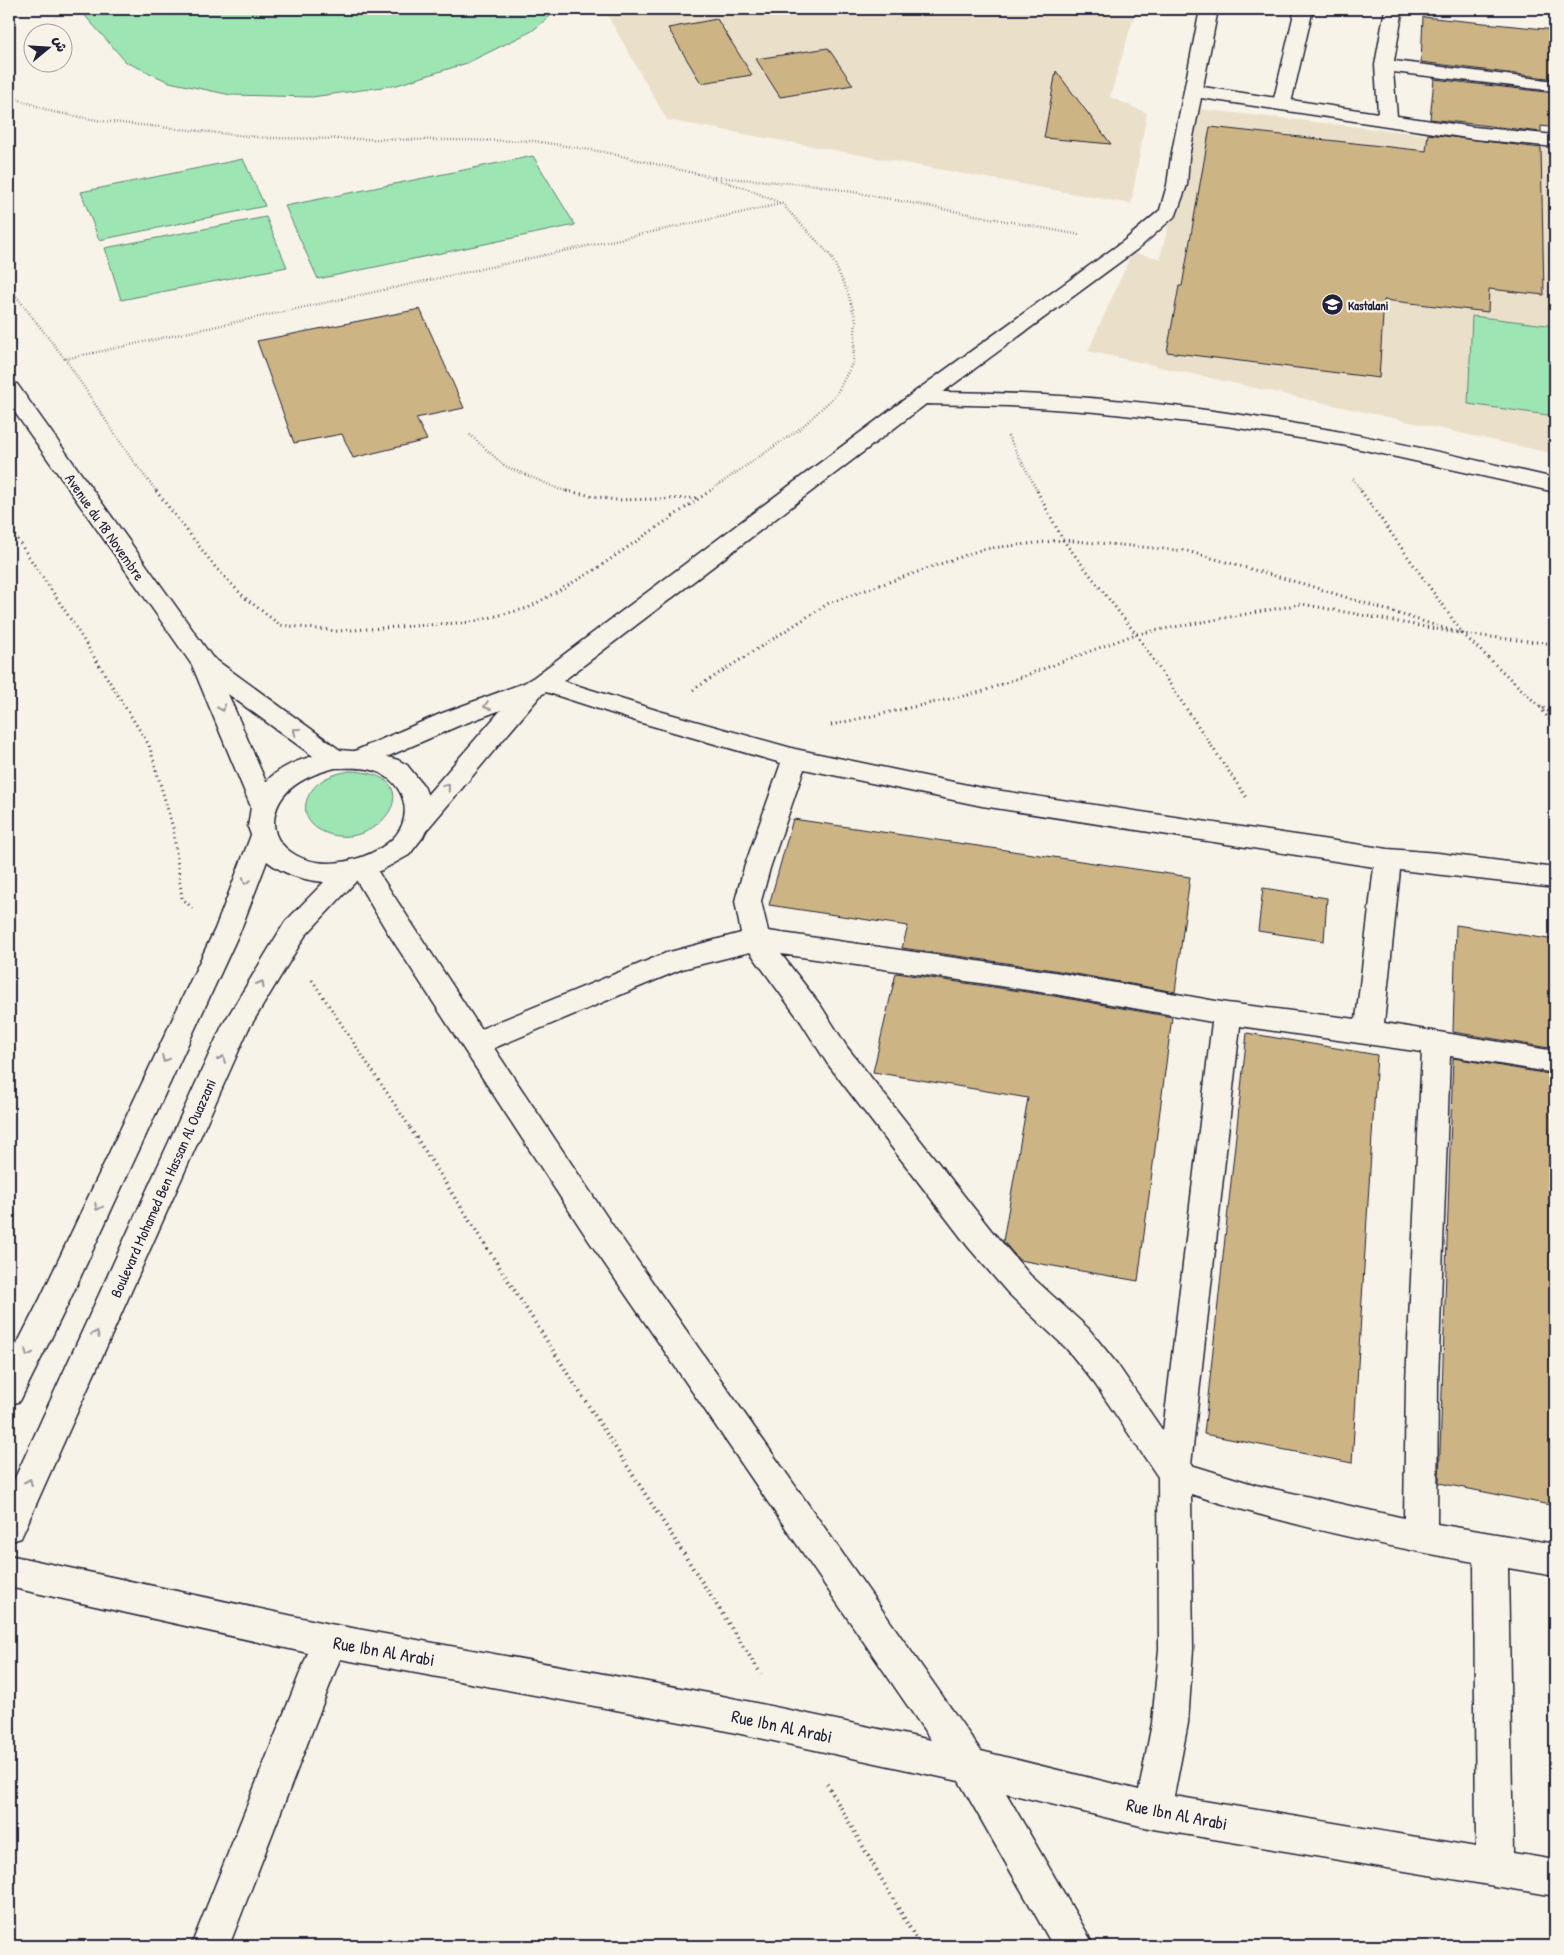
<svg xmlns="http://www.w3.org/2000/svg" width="1564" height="1955" viewBox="0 0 1564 1955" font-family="'Patrick Hand','Playpen Sans Arabic',sans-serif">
  <rect width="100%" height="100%" fill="#f7f3e8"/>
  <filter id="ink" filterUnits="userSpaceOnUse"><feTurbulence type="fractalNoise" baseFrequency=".02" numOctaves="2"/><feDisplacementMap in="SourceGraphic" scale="10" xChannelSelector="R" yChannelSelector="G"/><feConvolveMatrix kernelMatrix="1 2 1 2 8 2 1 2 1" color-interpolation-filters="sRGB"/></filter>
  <g filter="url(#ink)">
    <g fill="#eae0ca">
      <polygon points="604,9 1136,9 1110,97 1147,113 1131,204 667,120"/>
      <polygon points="1199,109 1555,149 1555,454 1088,351 1132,253 1160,258"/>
    </g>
    <g fill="#9de5b2" stroke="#608476">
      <polygon points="79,9 559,9 532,31 467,63 397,85 312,97 231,95 169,82 126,62"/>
      <polygon points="533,156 575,225 318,279 285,206"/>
      <polygon points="243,159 265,206 99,240 81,192"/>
      <polygon points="266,217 287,267 121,300 105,248"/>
      <polygon points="1472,316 1555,326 1555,416 1468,404"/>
      <path d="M349,771C440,773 373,862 318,829C297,816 305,791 323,780C331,775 340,773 349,771Z"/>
    </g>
    <g fill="#ccb484" stroke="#22223b">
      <polygon points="1423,17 1555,30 1555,79 1421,62"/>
      <polygon points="717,19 752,75 701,83 668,28"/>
      <polygon points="828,48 853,85 780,97 756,59"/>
      <polygon points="1056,71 1111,144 1044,138"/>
      <polygon points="1434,79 1555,93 1555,128 1541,126 1541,132 1430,119"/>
      <polygon points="1210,127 1426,151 1428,134 1541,148 1544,295 1489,289 1488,312 1384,300 1379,378 1167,352 1179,286 1182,286"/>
      <polygon points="420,309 464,408 416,418 427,440 353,458 342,434 294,443 257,341"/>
      <polygon points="793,819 1190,877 1175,992 1054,970 902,948 908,926 769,905"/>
      <polygon points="1263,888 1327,898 1324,941 1258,931"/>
      <polygon points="1456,925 1555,940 1555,1049 1453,1032"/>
      <polygon points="896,973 1054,996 1172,1017 1138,1281 1019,1260 1003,1241 1028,1098 873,1072"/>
      <polygon points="1247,1033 1377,1055 1352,1463 1204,1434"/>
      <polygon points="1453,1058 1555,1075 1555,1506 1439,1483"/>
    </g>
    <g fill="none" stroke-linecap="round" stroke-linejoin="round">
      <defs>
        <polygon id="lane" points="1295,9 1313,9 1291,103 1288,107 1282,109 1276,107 1273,103"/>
        <path id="street" d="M1200,9H1218L1203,87L1378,113L1375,65L1385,9H1403L1394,61L1555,81V91L1393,72L1397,116L1474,127L1555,135V147L1474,139L1201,98L1189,157L1187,185L1176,215L1139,248L943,392C1065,393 1188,404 1308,426C1391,440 1473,460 1555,478V492L1342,445L1226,426L1096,412L1009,406L926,404L563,681L659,711L795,749L982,788L1388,849L1438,853L1555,868V888L1400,870L1384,1023L1555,1051V1073L1450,1056L1438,1381L1437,1524L1555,1544V1576L1508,1568L1513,1853L1555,1860V1896L1153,1829L1006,1793L1087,1933L1093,1946H1053L959,1781L708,1727L340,1659L229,1946H191L308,1653L9,1587V1555L330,1624L708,1693L931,1740L589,1241L388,933L349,868L353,861L362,858L371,861L481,1029L666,953L741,933L735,901L744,868L781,763L642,723L546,692L541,695L425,832L416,834L407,832L403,825L407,818L501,710L458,726L368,765L359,768L350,765L346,759L350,753L440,714L524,683L534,677L913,393L1125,240L1160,210L1167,185L1171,157ZM804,769L982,806L1374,867L1356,1019L1227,1003L1054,972L768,931L761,901L770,868ZM750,952L801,1022L827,1063L969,1248L1008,1293L1066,1348L1095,1384L1158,1477L1159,1649L1152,1723L1139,1790L981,1751L611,1223L494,1048L682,969ZM781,954L1054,994L1212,1022L1163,1431L1117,1364L1088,1328L1030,1275L991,1230L847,1047L821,1006ZM1240,1026L1422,1052L1406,1381L1404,1518L1256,1485L1191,1465ZM1191,1494C1283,1524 1379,1545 1474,1562L1476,1847L1174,1796L1188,1723L1193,1649Z"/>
        <path id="secondary" d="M9,383L17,384L212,657L340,750L374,753L398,760L407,765L424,786L431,804V814L429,824L423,837L409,855L382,870L360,877L305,936L248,1030L21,1538L9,1542V1491L222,1026L285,922L324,882C303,880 283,874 267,861L241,929L67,1306L20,1401L9,1405V1360L40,1299L215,929L251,835L248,827L251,807L192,665L9,404ZM228,694L313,756C296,761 278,768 266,782ZM335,768C349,768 367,766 380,773C408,787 414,822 389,842C361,865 307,874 281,843C276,837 274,829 274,822C276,789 307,775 335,768Z"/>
      </defs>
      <use href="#lane" stroke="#22223b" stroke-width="3"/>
      <use href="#street" stroke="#22223b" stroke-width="3"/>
      <use href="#secondary" stroke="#22223b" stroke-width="3"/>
      <g stroke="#22223b" stroke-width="2.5" stroke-dasharray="0.5 2.5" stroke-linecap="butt">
        <polyline points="9,96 53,112 102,121 267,138 534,141 604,152 707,176 748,189 782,204 831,256 848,293 856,320 853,362 836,395 801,428 708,492"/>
        <polyline points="714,177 816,185 1080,235"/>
        <polyline points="9,287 65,359 781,204"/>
        <polyline points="65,359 133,461 157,492"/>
        <polyline points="470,435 505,466 559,489 571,492"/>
        <polyline points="1008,436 1038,492"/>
        <polyline points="1353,479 1362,492"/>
      </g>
      <g stroke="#22223b" stroke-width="3" stroke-dasharray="1 4" stroke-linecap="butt">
        <polyline points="156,491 216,568 244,597 280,625 337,631 472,622 528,608 593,571 710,491"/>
        <polyline points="566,491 615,500 699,498"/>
        <polyline points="1037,491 1063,540 1136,634 1246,797"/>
        <polyline points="1361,491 1463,634 1538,705 1555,715"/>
        <polyline points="9,527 66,612 149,745 173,828 182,898 193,909"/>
        <polyline points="693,690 829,603 983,549 1063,540 1187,551 1307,585 1463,634"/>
        <polyline points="1540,707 1555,727"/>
        <polyline points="831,725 981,692 1136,634 1302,604 1463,634 1555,644"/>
        <polyline points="312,980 411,1129"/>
      </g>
      <g stroke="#22223b" stroke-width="4" stroke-dasharray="1 4.5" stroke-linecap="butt">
        <polyline points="410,1128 761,1674"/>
        <polyline points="827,1784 920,1946"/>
      </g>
      <use href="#lane" fill="#f7f3e8" fill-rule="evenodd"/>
      <use href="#street" fill="#f7f3e8" fill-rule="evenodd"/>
      <use href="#secondary" fill="#f7f3e8" fill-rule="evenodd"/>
    </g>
    <defs><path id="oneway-chevron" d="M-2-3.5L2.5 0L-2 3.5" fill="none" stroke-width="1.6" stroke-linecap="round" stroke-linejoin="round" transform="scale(1.25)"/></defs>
    <g stroke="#97959a">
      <use href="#oneway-chevron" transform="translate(487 706) rotate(160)"/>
      <use href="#oneway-chevron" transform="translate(222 708) rotate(67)"/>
      <use href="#oneway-chevron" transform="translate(296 731) rotate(-144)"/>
      <use href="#oneway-chevron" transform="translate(447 787) rotate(-50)"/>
      <use href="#oneway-chevron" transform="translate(246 881) rotate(111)"/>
      <use href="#oneway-chevron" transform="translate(261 984) rotate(-60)"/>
      <use href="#oneway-chevron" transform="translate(165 1059) rotate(115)"/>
      <use href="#oneway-chevron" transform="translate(222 1059) rotate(-66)"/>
      <use href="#oneway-chevron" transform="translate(98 1207) rotate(115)"/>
      <use href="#oneway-chevron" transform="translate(96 1334) rotate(-66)"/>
      <use href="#oneway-chevron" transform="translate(28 1353) rotate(117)"/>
      <use href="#oneway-chevron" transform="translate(29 1482) rotate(-66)"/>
    </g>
  </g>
  <defs>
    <symbol id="school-disc" viewBox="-11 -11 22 22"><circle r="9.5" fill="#22223b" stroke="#f7f3e8"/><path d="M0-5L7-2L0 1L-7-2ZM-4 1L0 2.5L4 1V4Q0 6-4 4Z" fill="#fff"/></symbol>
  </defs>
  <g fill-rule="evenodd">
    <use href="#school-disc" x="1320" y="292" width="25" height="25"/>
  </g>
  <g text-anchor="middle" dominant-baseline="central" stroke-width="4.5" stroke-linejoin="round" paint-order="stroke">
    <g font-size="12" font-weight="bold" fill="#22223b" stroke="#f7f3e8" text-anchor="start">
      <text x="1348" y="305">Kastalani</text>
    </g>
    <g font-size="15" fill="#22223b" stroke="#f7f3e8">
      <text transform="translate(105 527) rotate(55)">Avenue du 18 Novembre</text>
      <text transform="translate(163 1188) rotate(-66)">Boulevard Mohamed Ben Hassan Al Ouazzani</text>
    </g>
    <g font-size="18" fill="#22223b" stroke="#f7f3e8">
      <text transform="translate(384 1651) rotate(10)">Rue Ibn Al Arabi</text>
      <text transform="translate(782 1726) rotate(12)">Rue Ibn Al Arabi</text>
      <text transform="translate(1177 1814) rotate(11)">Rue Ibn Al Arabi</text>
    </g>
  </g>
  <rect width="1564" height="1955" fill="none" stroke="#f7f3e8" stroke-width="30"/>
  <rect x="15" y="15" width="1534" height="1925" fill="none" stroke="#22223b" stroke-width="2" filter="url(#ink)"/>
  <g transform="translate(48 48) rotate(72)"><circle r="24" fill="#f7f3e8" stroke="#a29fa3"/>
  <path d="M0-4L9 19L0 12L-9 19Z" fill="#22223b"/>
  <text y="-8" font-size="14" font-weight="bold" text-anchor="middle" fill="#22223b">ش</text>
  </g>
</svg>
